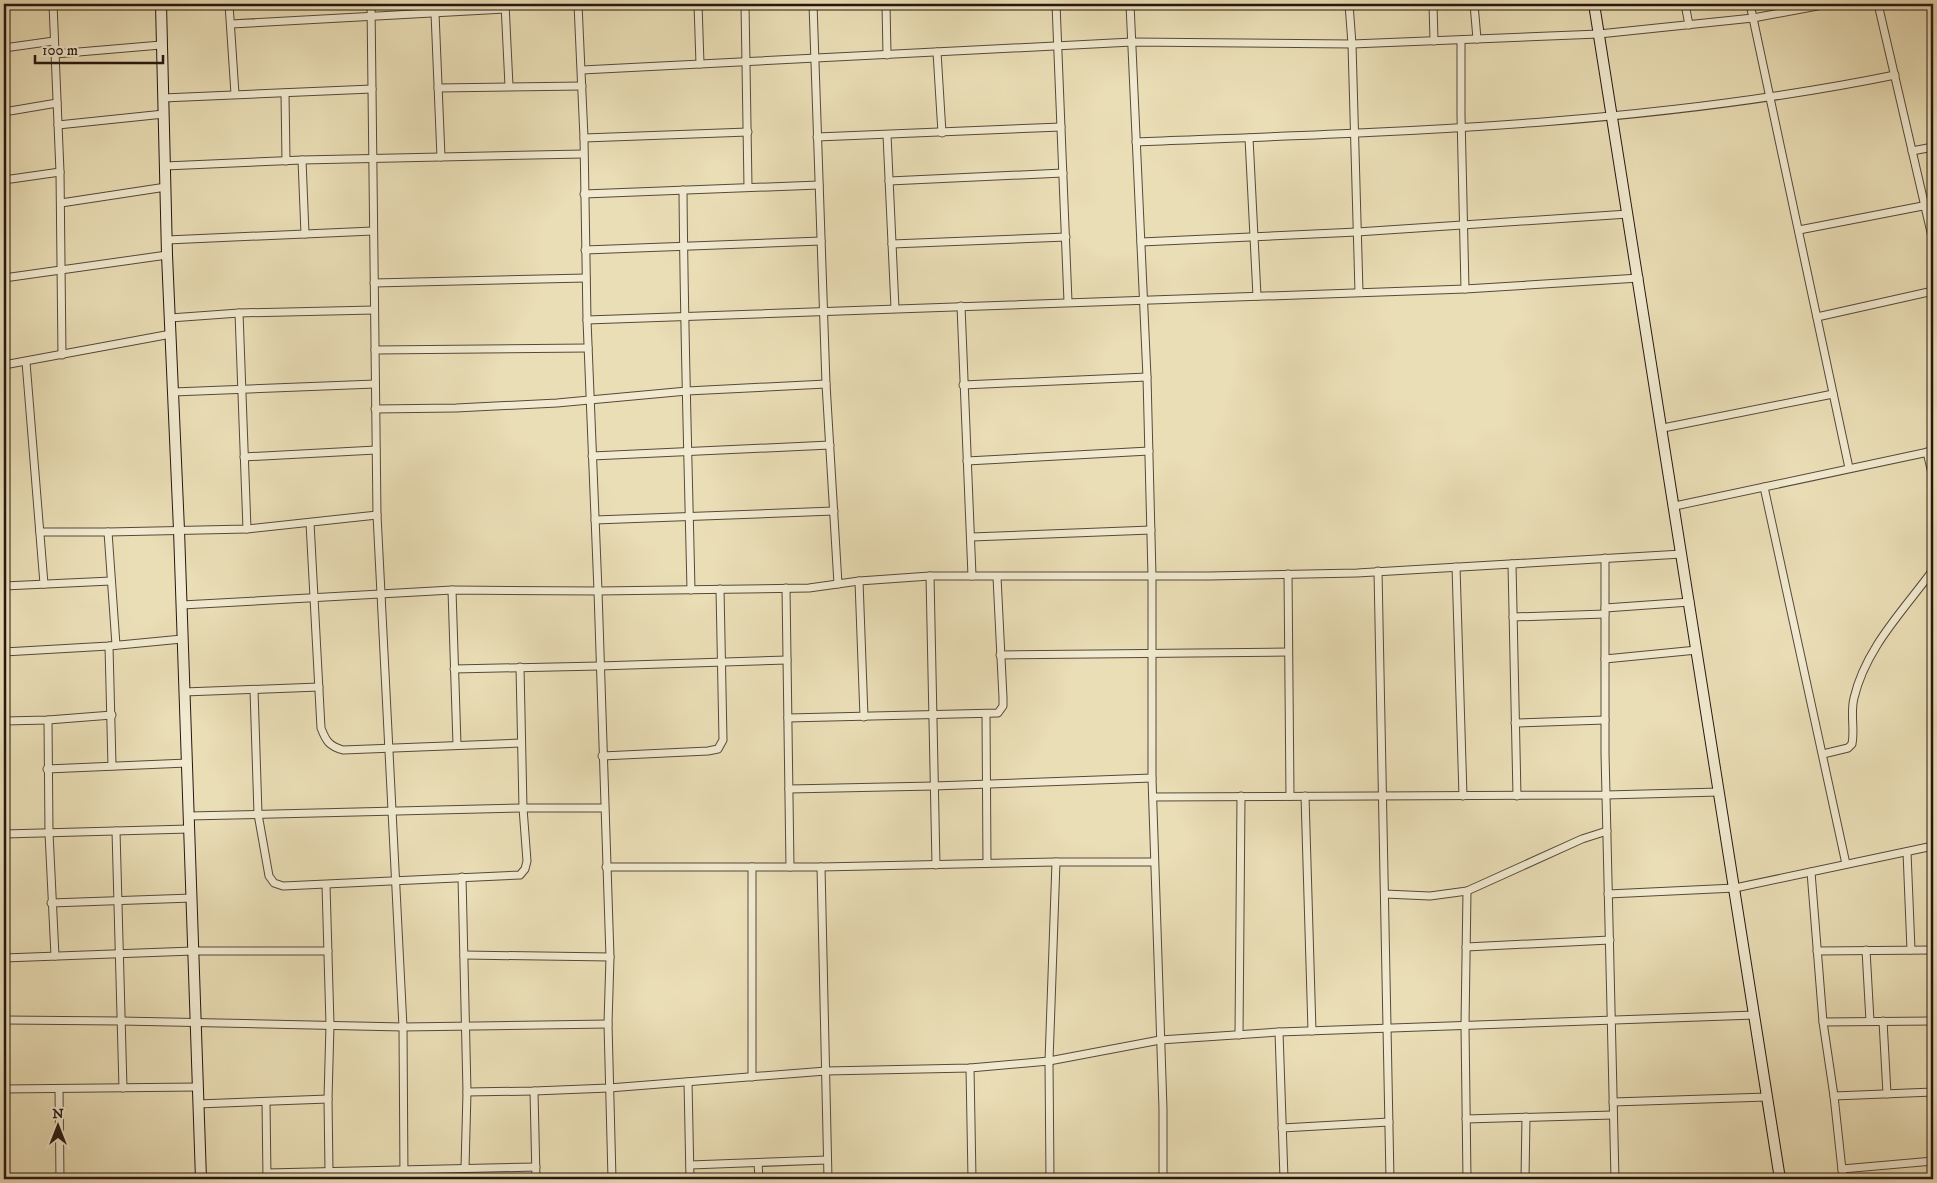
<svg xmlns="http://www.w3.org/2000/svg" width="1937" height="1183" viewBox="0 0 1937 1183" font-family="'IM FELL DW Pica',serif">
  <rect width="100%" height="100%" fill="#eadeb6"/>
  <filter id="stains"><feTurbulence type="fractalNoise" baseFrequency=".004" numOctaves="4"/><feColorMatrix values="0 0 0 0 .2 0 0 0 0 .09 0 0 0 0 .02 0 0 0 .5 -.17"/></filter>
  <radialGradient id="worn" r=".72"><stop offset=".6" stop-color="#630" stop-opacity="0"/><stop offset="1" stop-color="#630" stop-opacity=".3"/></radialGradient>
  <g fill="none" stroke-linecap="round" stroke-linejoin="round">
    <defs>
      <g id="street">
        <polyline points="53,4 60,172 62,355"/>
        <polyline points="229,4 235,94"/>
        <polyline points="371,4 377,515 403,1027 404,1179"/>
        <polyline points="505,4 509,86"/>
        <polyline points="578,4 584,138 587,320 598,591 610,957 608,1024 612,1179"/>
        <polyline points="698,4 700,64"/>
        <polyline points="745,4 748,187"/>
        <polyline points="813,4 826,384 838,584"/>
        <polyline points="886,4 887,55"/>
        <polyline points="1056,4 1068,302"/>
        <polyline points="1130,4 1147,377 1152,576 1152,778 1163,1109 1163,1179"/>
        <polyline points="1349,4 1352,44 1359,292"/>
        <polyline points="1433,4 1434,41"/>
        <polyline points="1474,4 1477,39"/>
        <polyline points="1685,4 1689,25"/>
        <polyline points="1750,4 1849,468"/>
        <polyline points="1878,4 1933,241"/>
        <polyline points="435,13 441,157"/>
        <polyline points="231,24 505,9"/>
        <polyline points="1461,40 1461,115 1465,289"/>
        <polyline points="4,48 54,41"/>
        <polyline points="937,52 942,133"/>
        <polyline points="55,54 161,45"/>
        <polyline points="582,70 1132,42 1352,44 1599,34 1753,18 1828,4"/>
        <polyline points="438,88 582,86"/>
        <polyline points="285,93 286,161"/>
        <polyline points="163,98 372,89"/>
        <polyline points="4,112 57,103"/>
        <polyline points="58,125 164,114"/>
        <polyline points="887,135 895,308"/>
        <polyline points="817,137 1061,127"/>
        <polyline points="584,138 748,132"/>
        <polyline points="1249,138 1257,296"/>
        <path d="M1136,142C1389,132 1645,126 1895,75"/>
        <polyline points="1912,151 1933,147"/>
        <polyline points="302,160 305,234"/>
        <polyline points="165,166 302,160 583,154"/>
        <polyline points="4,180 60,172"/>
        <polyline points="889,181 1063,173"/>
        <path d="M683,190C684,323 688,456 691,590"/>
        <polyline points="584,194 819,185"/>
        <polyline points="61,203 166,187"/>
        <polyline points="1799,230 1933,204"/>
        <polyline points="167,240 373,231"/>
        <polyline points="1141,242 1357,232 1628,214"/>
        <polyline points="892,244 1066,237"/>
        <polyline points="585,250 821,241"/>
        <polyline points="4,278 167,255"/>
        <polyline points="374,283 586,278"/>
        <polyline points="961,306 972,576"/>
        <polyline points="239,313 247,529"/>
        <polyline points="1817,317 1933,291"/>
        <polyline points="170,318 239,313 374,310"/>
        <polyline points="587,320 1465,289 1639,278"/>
        <polyline points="375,350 588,348"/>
        <polyline points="26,362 44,584"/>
        <polyline points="4,365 171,334"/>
        <polyline points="963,385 1147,377"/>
        <polyline points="173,392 375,384"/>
        <polyline points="375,409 456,408 557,403 687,391 826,384"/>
        <polyline points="1663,428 1833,394"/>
        <polyline points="1927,452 1933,478"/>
        <polyline points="592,456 830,445"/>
        <polyline points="244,457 376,450"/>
        <polyline points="967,461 1149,451"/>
        <polyline points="1764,487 1846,864"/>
        <polyline points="1675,506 1933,451"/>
        <polyline points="595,520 834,511"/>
        <path d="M310,523L321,728C326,741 329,746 343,750L521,743"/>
        <polyline points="40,532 108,532 247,529 377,515"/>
        <polyline points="108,532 116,645"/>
        <polyline points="971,537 1151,530"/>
        <polyline points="1605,558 1605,753 1615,1179"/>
        <polyline points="1512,564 1517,796"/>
        <polyline points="1456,567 1463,796"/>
        <polyline points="1378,571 1390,1179"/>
        <polyline points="1288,574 1290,796"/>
        <polyline points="930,576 936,865"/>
        <polyline points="859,581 864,717"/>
        <polyline points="4,586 111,581"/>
        <polyline points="786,588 790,867"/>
        <polyline points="452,590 457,745"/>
        <polyline points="182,605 452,590 598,591 809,588 859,581 930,576 1209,576 1357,573 1682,554"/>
        <polyline points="1605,608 1690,602"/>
        <polyline points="1513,617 1605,614"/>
        <polyline points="109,646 112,766"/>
        <polyline points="4,652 109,646 182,639"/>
        <polyline points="1000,655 1288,652"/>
        <polyline points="1605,659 1697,650"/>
        <polyline points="454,669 599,666 787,660"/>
        <polyline points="254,690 258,814 269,876 274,883 283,886 520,875 525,869 527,861 523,808 520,667"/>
        <polyline points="184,692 319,687"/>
        <polyline points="986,714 987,863"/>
        <polyline points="788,718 998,713 1003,706 1003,698 997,577"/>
        <polyline points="48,720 49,833 55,956"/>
        <polyline points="4,721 48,720 112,715"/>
        <polyline points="1515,723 1605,720"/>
        <path d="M1823,754L1848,748L1852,744C1855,729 1850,714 1854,698C1865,650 1901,613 1930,574L1933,567"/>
        <polyline points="602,756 708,751 718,749 723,740 720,589"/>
        <polyline points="47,769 187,763"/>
        <polyline points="789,789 934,786 1152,778"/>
        <polyline points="1305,796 1312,1031"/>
        <polyline points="1153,797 1606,795 1719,792"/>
        <polyline points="189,816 523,808 604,808"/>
        <polyline points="116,831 123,1088"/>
        <polyline points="4,834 189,829"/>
        <polyline points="1907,852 1911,950"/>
        <polyline points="606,867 821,867 1056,862 1154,862"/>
        <polyline points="821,867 828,1179"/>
        <polyline points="1811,872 1823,1022 1834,1096 1843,1179"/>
        <polyline points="462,877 467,1092 465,1168"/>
        <polyline points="326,885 330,1025 328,1099 329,1171"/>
        <polyline points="1385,894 1430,896 1467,891 1582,839 1607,831"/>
        <polyline points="1608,894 1735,888 1933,846"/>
        <polyline points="51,903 192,898"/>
        <polyline points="1466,947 1610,940"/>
        <polyline points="1866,950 1870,1021"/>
        <polyline points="1817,951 1933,950"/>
        <polyline points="464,955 610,957"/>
        <polyline points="4,958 193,951 328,951"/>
        <polyline points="4,1020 121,1021 403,1027 608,1024"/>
        <polyline points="1883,1021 1887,1094"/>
        <polyline points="1823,1022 1933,1021"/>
        <polyline points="1279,1032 1284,1179"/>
        <polyline points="1239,1035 1241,796"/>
        <polyline points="970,1068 972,1179"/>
        <polyline points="752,1077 752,867"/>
        <polyline points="688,1082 690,1179"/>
        <polyline points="4,1089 197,1087"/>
        <polyline points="59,1089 60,1179"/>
        <polyline points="534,1091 536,1179"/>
        <polyline points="467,1092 534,1091 609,1088 826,1071 970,1068 1049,1061 1160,1040 1279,1032 1755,1015"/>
        <polyline points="1834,1096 1933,1092"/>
        <polyline points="266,1102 267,1179"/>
        <polyline points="1613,1102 1767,1097"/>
        <polyline points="198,1104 328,1099"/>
        <polyline points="1466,1119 1613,1115"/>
        <polyline points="1282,1128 1389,1122"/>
        <polyline points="758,1163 759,1179"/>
        <polyline points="690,1165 827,1160"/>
        <polyline points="1842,1169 1933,1161"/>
        <polyline points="267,1173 536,1167"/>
        <polyline points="1050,1179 1049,1061 1056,862"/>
        <polyline points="1467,1179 1465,1026 1467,891"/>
        <polyline points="1525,1179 1526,1117"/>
      </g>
      <g id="secondary">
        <polyline points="161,4 167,255 179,530 201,1179"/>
        <polyline points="1594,4 1780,1179"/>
      </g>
    </defs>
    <use href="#street" stroke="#57493a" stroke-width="9"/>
    <use href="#secondary" stroke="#261711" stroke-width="12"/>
    <use href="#street" stroke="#f1ead0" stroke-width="7"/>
    <use href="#secondary" stroke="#f1ead0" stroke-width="10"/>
  </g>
  <rect width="1937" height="1183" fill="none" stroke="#eadeb6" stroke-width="20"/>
  <rect x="5" y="5" width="1927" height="1173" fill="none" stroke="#261711" stroke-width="2.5"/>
  <rect x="10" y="10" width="1917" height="1163" fill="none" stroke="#261711"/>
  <g transform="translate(58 1126)" stroke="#f1ead0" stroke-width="4" paint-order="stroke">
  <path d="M0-4L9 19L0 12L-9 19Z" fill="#261711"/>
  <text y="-8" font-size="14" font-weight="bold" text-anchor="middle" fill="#261711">N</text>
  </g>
  <path d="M35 55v8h128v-8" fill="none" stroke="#261711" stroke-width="2.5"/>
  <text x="42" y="55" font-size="15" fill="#261711" stroke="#f1ead0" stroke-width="4" paint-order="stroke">100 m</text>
  <rect width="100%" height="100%" filter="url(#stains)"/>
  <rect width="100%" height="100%" fill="url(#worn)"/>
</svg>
